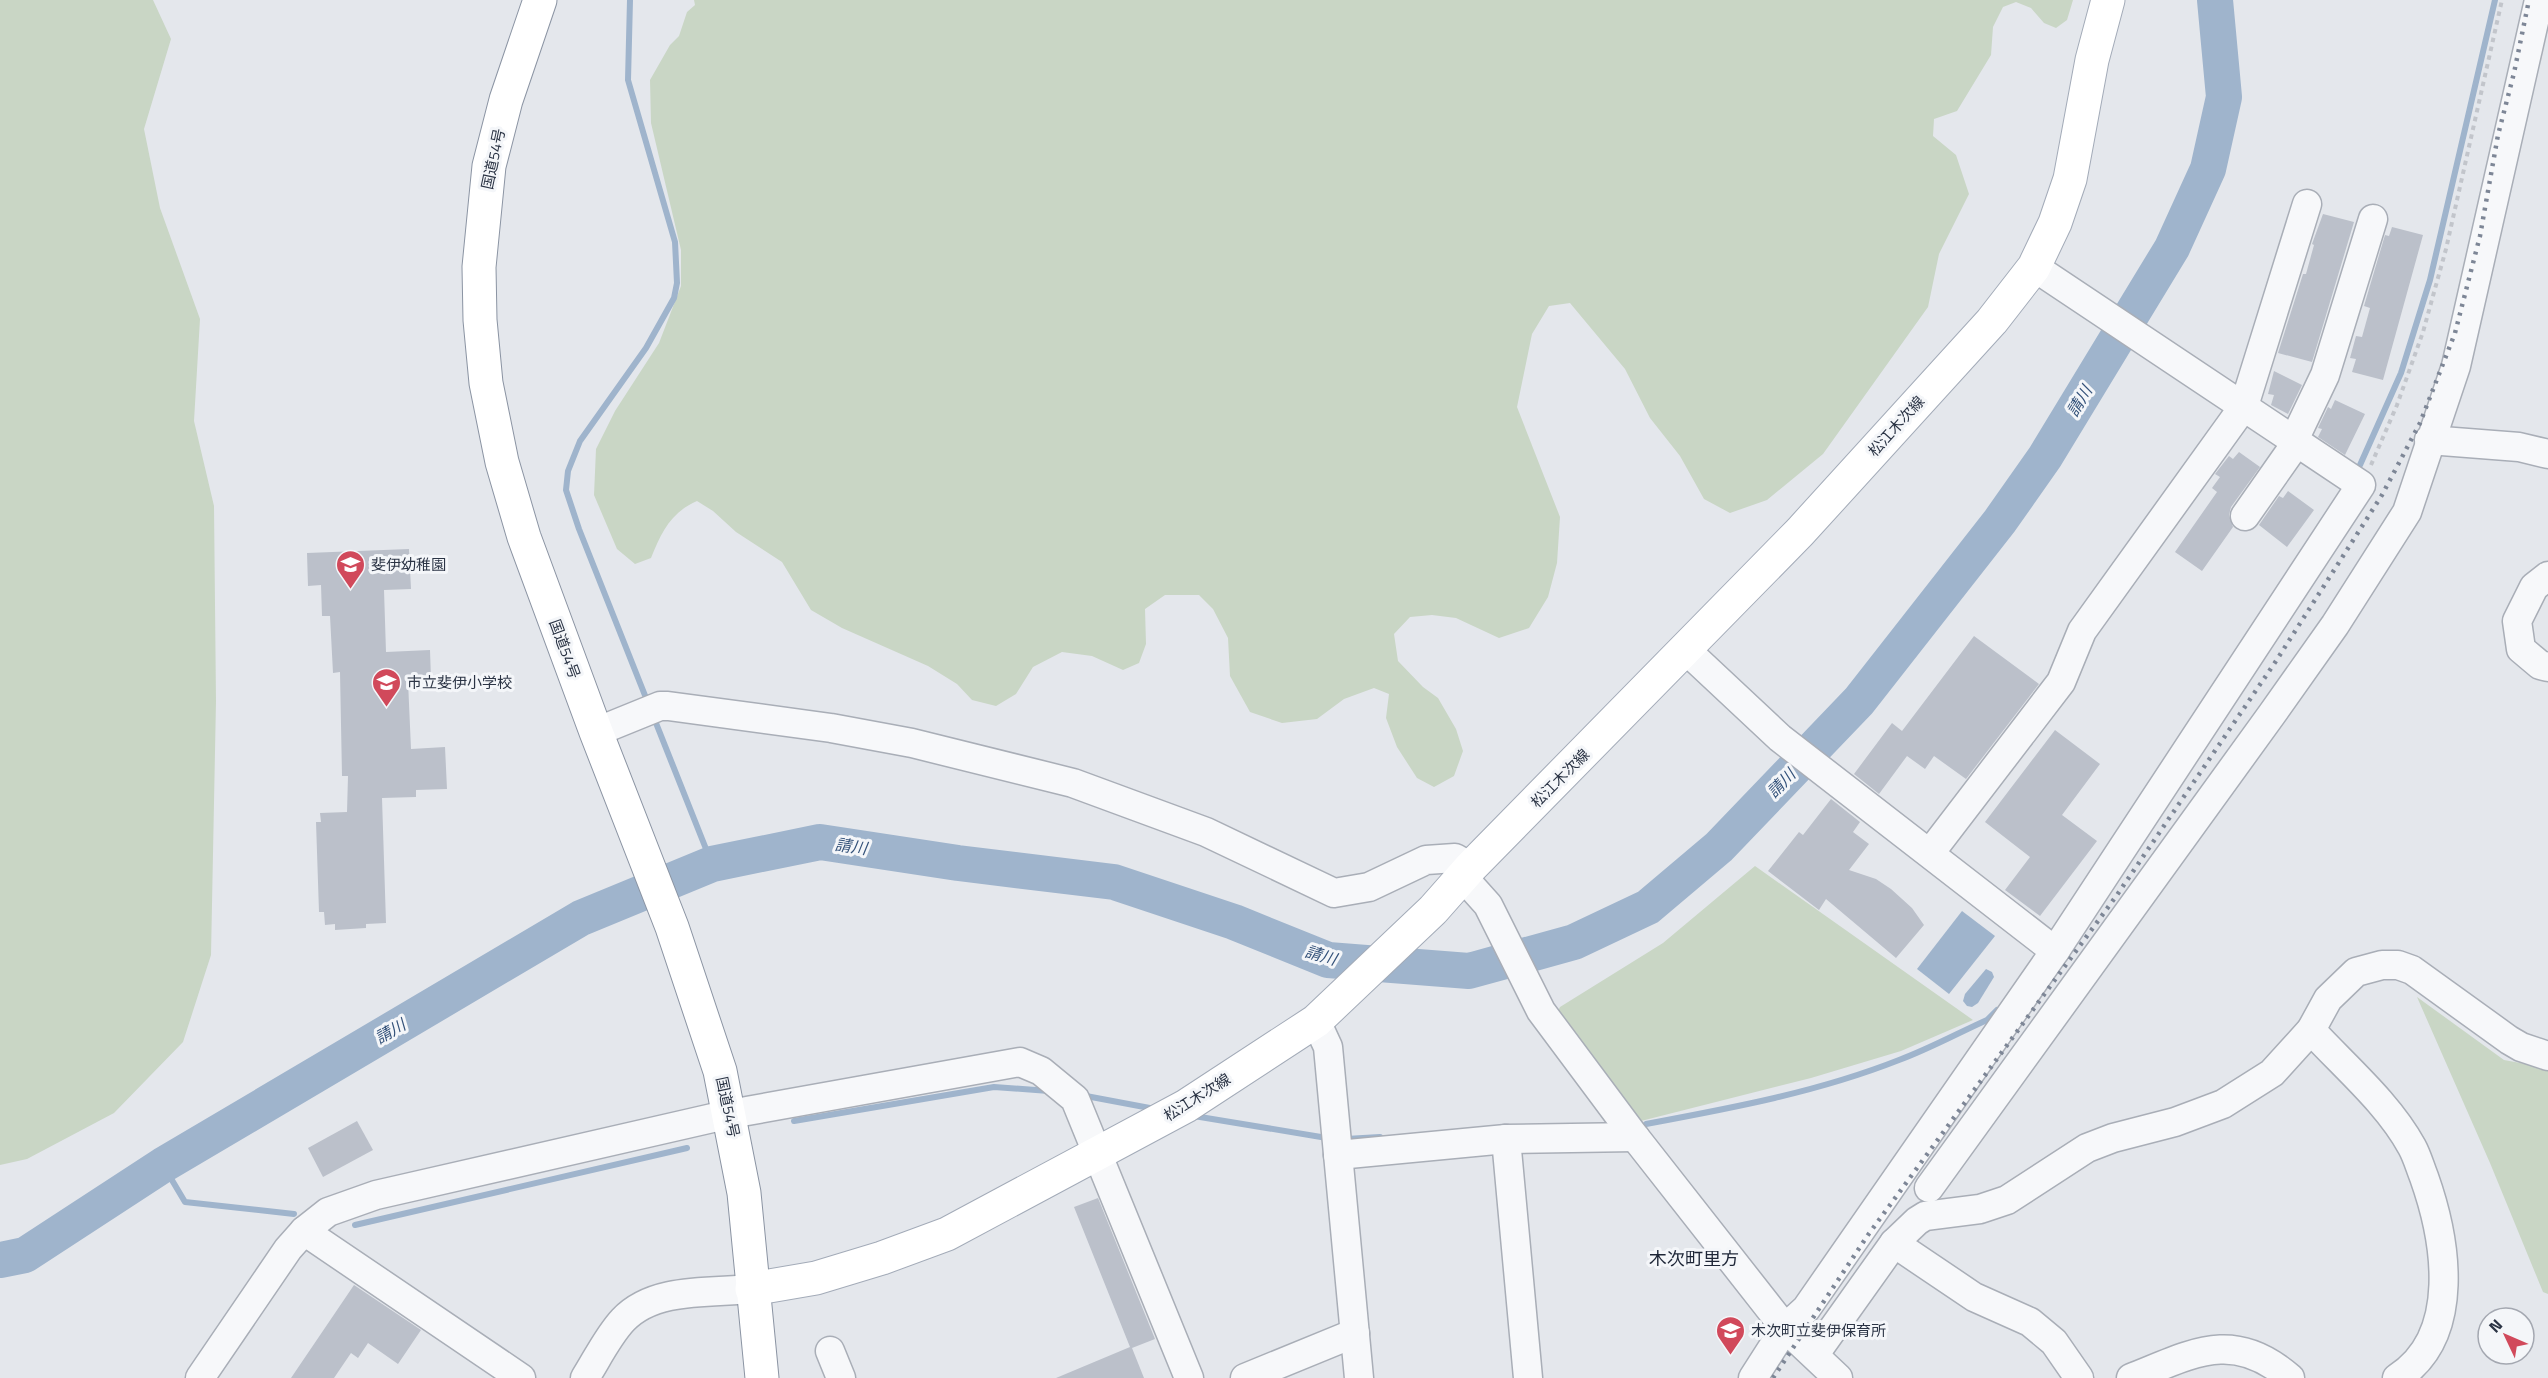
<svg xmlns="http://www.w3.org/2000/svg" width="2548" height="1378" viewBox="0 0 2548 1378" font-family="'Titillium Web','Noto Sans JP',sans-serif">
  <rect width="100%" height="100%" fill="#e4e7ec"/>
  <g fill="#c9d6c5">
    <polygon points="0,0 153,0 171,39 144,129 160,208 200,319 194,421 214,506 216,701 211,955 183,1042 114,1113 27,1159 0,1165"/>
    <path d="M694,0H2073L2067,20L2056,28L2044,23L2031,8L2016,2L2003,7L1993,27L1991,55L1957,111L1934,119L1933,136L1956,155L1969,194L1939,254L1928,307L1823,454L1767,500L1730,513L1704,499L1680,456L1650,418L1625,369L1570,303L1549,306L1532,334L1517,407L1560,517L1557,563L1548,597L1529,628L1499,638L1456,618L1432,615L1410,617L1394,634L1398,661L1423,687L1438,698L1456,729L1463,751L1454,776L1434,787L1417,778L1397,747L1386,718L1389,694L1374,688L1344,699L1317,719L1282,723L1250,712L1230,676L1228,638L1213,609L1199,595H1165L1145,609L1146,644L1139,663L1123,670L1092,656L1062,652L1033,667L1016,694L996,706L972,700L957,684L928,666L842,628L811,610L782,562L736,532L713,511L697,501C671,512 661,533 651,558L635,564L617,549L594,495L596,449L615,411L659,343L681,286V250L651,123L650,80L670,45L679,36L687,12L695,5Z"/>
    <polygon points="1755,866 1973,1020 1901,1051 1811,1078 1641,1121 1632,1120 1557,1013 1560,1007 1663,943"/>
    <polygon points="2417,997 2504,1060 2548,1068 2548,1294 2543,1292 2490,1163"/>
  </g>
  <g fill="#9fb4cc">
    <polygon points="1962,911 1995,936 1949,994 1917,969"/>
    <polygon points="1986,969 1992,972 1994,977 1978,1003 1972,1007 1967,1006 1963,1001 1965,994"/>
  </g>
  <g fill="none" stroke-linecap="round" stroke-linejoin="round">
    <g stroke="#9fb4cc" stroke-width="6">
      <polyline points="630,0 628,80 675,242 677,283 674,298 646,348 580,441 568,471 566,490 579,529 648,703"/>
      <polyline points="2360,465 2401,373 2430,280 2495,0"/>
      <polyline points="654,718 712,864"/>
      <polyline points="1086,1096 1155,1109"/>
      <polyline points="1194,1116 1327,1138"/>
      <polyline points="794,1121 994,1087 1049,1091"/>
      <path d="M1646,1124C1732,1108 1818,1092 1899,1060C1929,1049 1958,1033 1987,1020L1997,1010"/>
      <polyline points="1346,1139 1380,1137"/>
      <polyline points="163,1165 185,1202 294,1214"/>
      <polyline points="355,1225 687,1148"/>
    </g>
    <polyline stroke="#9fb4cc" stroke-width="36" points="0,1260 25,1255 163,1165 581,918 712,864 820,842 958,863 1114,882 1234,922 1328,960 1469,971 1574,942 1648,907 1719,847 1859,701 2000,521 2045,457 2172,248 2208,169 2224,97 2215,0"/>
  </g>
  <g fill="#bbc0ca">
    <polygon points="2323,214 2354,222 2312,362 2278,353 2303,274 2306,274 2314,245 2312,244"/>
    <polygon points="2392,227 2423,235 2383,380 2352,372 2356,359 2350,358 2356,336 2362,337 2370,308 2364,306 2369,289 2385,235 2389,236"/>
    <polygon points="2274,371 2302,385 2288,414 2271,405 2274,395 2268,394"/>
    <polygon points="2335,400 2365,414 2345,455 2318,437 2322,429 2318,428 2328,407 2331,409"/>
    <polygon points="2239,452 2260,467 2231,507 2229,515 2233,527 2202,571 2175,552 2217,492 2212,488 2220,477 2215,474 2229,456 2233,459"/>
    <polygon points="2288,491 2314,510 2287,547 2259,525 2279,496 2283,498"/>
    <polygon points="409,549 411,589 384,590 386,652 430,650 431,680 408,681 411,749 445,747 447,789 416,790 416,797 382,798 386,923 366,924 366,928 335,930 335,924 325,925 324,912 319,912 316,822 321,822 320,813 347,812 348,776 342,776 340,672 333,673 330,616 322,616 321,585 308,586 307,553"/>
    <polygon points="1974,636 2039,684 1966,779 1934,756 1925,769 1907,756 1879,794 1854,774 1892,723 1902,731"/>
    <polygon points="2055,730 2100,764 2062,815 2097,841 2040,916 2005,890 2030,857 1985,822"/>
    <polygon points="1831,799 1860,822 1853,832 1869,844 1849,870 1876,879 1891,889 1912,908 1924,925 1896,958 1826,899 1819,910 1768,871 1799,832 1803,835"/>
    <polygon points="357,1121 373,1150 323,1177 308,1148"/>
    <polygon points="1098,1198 1155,1339 1132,1348 1144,1378 1056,1378 1130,1347 1074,1207"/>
    <polygon points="354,1285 421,1330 398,1364 368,1343 358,1358 351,1353 334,1378 291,1378"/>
  </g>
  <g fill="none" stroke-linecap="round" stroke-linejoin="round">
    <defs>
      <g id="minor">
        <polyline points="2294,440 2325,375 2373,219"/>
        <polyline points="2429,440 2519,447 2548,454"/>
        <polyline points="2245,516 2297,442"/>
        <polyline points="2548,576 2534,587 2517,621 2521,649 2540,665 2548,667"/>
        <polyline points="1686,650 1780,738 2055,951"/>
        <polyline points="596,732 660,706 668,706 831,728 912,743 1073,783 1206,832 1334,893 1369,887 1426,860 1455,858 1471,867"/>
        <polyline points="1930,853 2061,682 2082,631 2244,406 2307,204"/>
        <polyline points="1462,876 1488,905 1541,1011 1635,1137 1785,1328 1838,1378"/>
        <polyline points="1316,1021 1328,1047 1359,1378"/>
        <path d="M2311,1030C2345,1067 2388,1103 2412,1147C2417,1156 2420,1167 2424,1177C2446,1239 2463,1336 2397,1378"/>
        <polyline points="1506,1139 1528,1378"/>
        <polyline points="1338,1155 1506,1139 1635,1137"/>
        <polyline points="1929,1188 2272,714 2335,625 2407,512 2456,366 2539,0"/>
        <polyline points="304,1231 521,1378"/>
        <polyline points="1894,1243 1974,1297 2030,1322 2054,1342 2079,1378"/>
        <polyline points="830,1351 841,1378"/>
        <polyline points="1815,1354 1894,1243 1917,1221 1925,1216 1980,1209 2007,1200 2087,1148 2113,1138 2175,1122 2223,1104 2272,1073 2311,1030 2328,999 2356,972 2382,965 2398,965 2412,970 2509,1040 2521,1047 2548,1056"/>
        <polyline points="200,1378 288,1249 304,1231 328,1212 376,1195 730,1114 1020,1062 1041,1071 1075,1099 1189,1378"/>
        <path d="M585,1378C597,1359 608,1336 623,1320C654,1287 710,1293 752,1289"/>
        <polyline points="1245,1378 1355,1333"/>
        <polyline points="1753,1378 1785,1328 1806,1309 2055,951 2361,485 2034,267"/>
        <path d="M2131,1378C2192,1354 2233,1328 2290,1378"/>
      </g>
      <polyline id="major" points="752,1289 816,1278 882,1258 947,1234 1186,1106 1316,1021 1433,910 1471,867 1800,532 1992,321 2034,267 2055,223 2070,179 2092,60 2108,0"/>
      <polyline id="highway" points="540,0 506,100 489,166 479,267 480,320 486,383 502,462 524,537 596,732 672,927 720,1071 744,1193 762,1378"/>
    </defs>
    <use href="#minor" stroke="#a9aeb7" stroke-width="31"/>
    <use href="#major" stroke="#a3abb8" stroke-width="35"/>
    <use href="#highway" stroke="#8b94a3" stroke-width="35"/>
    <polyline stroke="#c2c5cb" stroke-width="4" stroke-dasharray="4.5 4.5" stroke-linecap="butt" points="2371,465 2397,405 2423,332 2446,249 2502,0"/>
    <use href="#minor" stroke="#f7f8fa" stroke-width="28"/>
    <use href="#major" stroke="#fff" stroke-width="33"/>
    <use href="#highway" stroke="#fff" stroke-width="33"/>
    <polyline stroke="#7d8696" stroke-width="4.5" stroke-dasharray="3 6" stroke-linecap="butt" points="1773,1378 1868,1235 2117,895 2276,661 2382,495 2420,423 2455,333 2480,236 2498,135 2514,73 2529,0"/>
  </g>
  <defs>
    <symbol id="school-pin" viewBox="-11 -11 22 30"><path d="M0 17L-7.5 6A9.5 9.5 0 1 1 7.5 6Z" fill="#d1495b" stroke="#f4f6f9"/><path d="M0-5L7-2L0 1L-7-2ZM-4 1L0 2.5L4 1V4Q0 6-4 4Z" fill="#fff"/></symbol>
  </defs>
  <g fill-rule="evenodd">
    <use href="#school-pin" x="334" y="548" width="33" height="45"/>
    <use href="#school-pin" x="370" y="666" width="33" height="45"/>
    <use href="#school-pin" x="1714" y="1314" width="33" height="45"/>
  </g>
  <g text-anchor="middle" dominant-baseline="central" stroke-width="6" stroke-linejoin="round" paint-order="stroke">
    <g font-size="15" fill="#2b3445" stroke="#f4f6f9">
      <text transform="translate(493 159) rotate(-78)">国道54号</text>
      <text transform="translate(1896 426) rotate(-48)">松江木次線</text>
      <text transform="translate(565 649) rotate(70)">国道54号</text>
      <text transform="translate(1560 778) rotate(-45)">松江木次線</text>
      <text transform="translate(1197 1097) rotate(-32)">松江木次線</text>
      <text transform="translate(728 1107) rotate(78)">国道54号</text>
    </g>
    <g font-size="15" fill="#2b3445" stroke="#f4f6f9" text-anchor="start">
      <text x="371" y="564">斐伊幼稚園</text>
      <text x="407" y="682">市立斐伊小学校</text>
      <text x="1751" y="1330">木次町立斐伊保育所</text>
    </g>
    <g font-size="16" font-style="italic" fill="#34527a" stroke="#f4f6f9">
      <text transform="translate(2079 401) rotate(-59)">請川</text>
      <text transform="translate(1781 783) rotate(-46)">請川</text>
      <text transform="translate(851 846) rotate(8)">請川</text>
      <text transform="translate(1321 955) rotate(16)">請川</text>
      <text transform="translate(390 1031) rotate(-30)">請川</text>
    </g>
    <g font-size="18" fill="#1d2536" stroke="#f4f6f9">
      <text x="1694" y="1258">木次町里方</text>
    </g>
  </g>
  <g transform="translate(2506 1336) rotate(314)"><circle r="28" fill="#f4f6f9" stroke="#a4a8b1" stroke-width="1.5"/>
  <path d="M0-4.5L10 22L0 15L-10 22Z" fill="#d1495b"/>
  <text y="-9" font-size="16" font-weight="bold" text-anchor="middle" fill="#2b3445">N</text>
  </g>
</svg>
